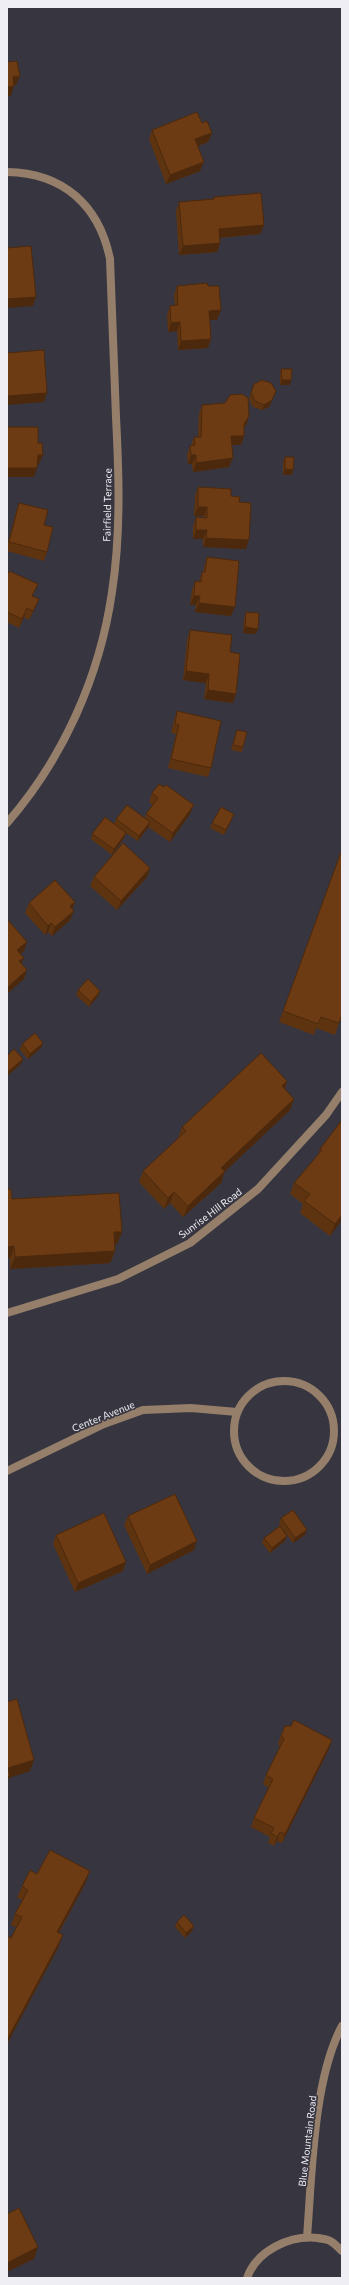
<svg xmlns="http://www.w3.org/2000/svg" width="349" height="2285" viewBox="0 0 349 2285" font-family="Commissioner,sans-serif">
  <rect width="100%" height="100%" fill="#373640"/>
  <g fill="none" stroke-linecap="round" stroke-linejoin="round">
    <g stroke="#957f6b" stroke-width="8">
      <path d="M7,172C63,173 99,205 110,259C112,312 114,364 116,417C119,475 121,534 112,592C100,676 63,759 7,823"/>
      <polyline points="7,1313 118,1279 190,1243 258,1189 326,1115 342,1092"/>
      <circle cx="284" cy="1431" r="50"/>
      <polyline points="7,1471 104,1424 143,1410 191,1408 237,1412"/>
      <path d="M307,2237C312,2175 313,2080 342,2026"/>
      <path d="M247,2278C257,2250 290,2235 318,2238C322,2239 327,2239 330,2241C335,2243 338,2248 342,2251"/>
    </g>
  </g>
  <g fill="#5e3310">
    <polygon points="202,123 212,133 208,142 198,146 200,171 166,184 149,139 152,130"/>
    <polygon points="214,197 264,225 260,234 220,238 220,243 217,252 179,255 176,211 179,202 214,199"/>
    <polygon points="177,286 208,286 217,320 210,320 211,339 208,348 178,350 177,331 168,332 167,315 170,306 175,305 174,295"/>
    <polygon points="281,369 290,385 280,385 280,375"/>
    <polygon points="254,384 270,406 262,410 253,407 249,399"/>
    <polygon points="202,405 249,416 246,425 244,428 244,436 241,445 232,445 229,467 193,472 192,464 188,464 187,455 190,446 191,446 194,437 198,437 199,414"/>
    <polygon points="285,457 293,470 292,475 283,475 283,462"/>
    <polygon points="198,487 231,496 239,502 246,549 203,547 203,539 193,539 193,526 196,517 204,518 204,516 194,516 195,496"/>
    <polygon points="19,503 44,525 47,552 44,561 7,551 7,546 16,512"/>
    <polygon points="207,557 231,616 195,612 196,605 190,605 192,590 195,581 199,581 202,572 203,572 204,567"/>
    <polygon points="7,576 33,596 39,599 35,608 29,620 24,617 19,628 7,622"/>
    <polygon points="246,612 256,634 243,633 244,618"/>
    <polygon points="190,630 230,652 233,703 204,699 206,683 183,680 187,640"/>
    <polygon points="177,711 211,768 208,777 168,768 176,734 171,733 174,720"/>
    <polygon points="237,730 243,747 242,752 231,750 235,735"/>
    <polygon points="152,793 190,814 170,842 148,827 138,841 126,833 124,838 112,855 91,839 92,834 114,824 116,819 145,818 146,814 153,805 149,802"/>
    <polygon points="232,819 224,835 210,828 212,823"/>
    <polygon points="150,868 147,877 117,910 90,886 94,877"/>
    <polygon points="75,902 72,909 74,911 70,920 52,936 48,932 45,935 25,913 29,903"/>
    <polygon points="78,990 100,991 98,996 89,1007 76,995"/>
    <polygon points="283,1011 342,1015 335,1035 316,1028 314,1035 279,1022"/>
    <polygon points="43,1043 41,1048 28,1059 20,1050 22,1044"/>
    <polygon points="7,1056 21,1064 7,1076"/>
    <polygon points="287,1081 285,1089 294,1099 290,1110 225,1171 221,1183 183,1217 170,1203 164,1209 139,1182 143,1171 179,1138 178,1138 182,1127"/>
    <polygon points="342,1120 342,1220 330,1236 300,1213 303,1204 290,1194 294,1183 318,1155 320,1149"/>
    <polygon points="12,1199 122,1232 117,1244 114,1244 115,1251 110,1263 10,1269 10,1258"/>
    <polygon points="128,1516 194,1550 147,1574 124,1525"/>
    <polygon points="281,1518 305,1535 293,1543 279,1524"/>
    <polygon points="56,1535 126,1562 123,1571 75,1592 53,1544"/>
    <polygon points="287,1536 285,1541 270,1553 262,1543 264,1538"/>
    <polygon points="281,1735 332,1740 329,1749 282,1843 277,1841 274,1846 268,1843 270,1837 251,1827 254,1818 269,1788 263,1784 266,1775 280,1747 278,1744"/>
    <polygon points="37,1874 86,1882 59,1933 59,1946 7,2044 7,1936 11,1938 17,1928 11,1925 15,1914 23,1900 17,1898 22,1886"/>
    <polygon points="177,1922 192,1931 185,1938 175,1927"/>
  </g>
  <g fill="#4c290d">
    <polygon points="20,76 16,85 10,86 13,77"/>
    <polygon points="14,86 11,96 7,96 7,97 7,91 8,87"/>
    <polygon points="212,133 208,142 192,148 195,139"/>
    <polygon points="204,162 200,171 166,184 170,175"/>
    <polygon points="264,225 260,234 216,238 219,229"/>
    <polygon points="220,243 217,252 179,255 183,246"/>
    <polygon points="36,297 33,306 7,308 7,299"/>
    <polygon points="221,310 217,320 206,320 209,311"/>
    <polygon points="180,322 177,331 168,332 171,323"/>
    <polygon points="211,339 208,348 178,350 181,341"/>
    <polygon points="282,380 291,380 290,385 280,385"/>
    <polygon points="47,393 44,402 7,405 7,396"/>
    <polygon points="272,400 270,406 262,410 264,405"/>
    <polygon points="249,416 246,425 240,433 244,424"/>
    <polygon points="231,436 244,436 241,445 228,445"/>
    <polygon points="38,455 43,455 39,464 34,464"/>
    <polygon points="191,455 196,455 192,464 188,464"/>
    <polygon points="233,458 229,467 193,472 196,463"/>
    <polygon points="7,468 37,468 34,477 7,477"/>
    <polygon points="285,469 293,470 292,475 283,475"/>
    <polygon points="198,507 207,507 204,516 194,516"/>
    <polygon points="196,530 207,530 203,539 193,539"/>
    <polygon points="206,538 249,540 246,549 203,547"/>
    <polygon points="194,596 200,596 196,605 190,605"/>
    <polygon points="39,599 35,608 29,620 33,611"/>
    <polygon points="199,603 235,607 231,616 195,612"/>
    <polygon points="27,608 24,617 19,628 22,619"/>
    <polygon points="245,627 258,629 256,634 243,633"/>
    <polygon points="186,671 209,674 206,683 183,680"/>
    <polygon points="208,690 236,694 233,703 204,699"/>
    <polygon points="194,805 190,814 170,842 173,833"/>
    <polygon points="234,814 232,819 224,835 226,830"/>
    <polygon points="150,822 148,828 138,841 139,836"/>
    <polygon points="126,833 124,838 112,855 114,849"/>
    <polygon points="150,868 147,877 117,910 121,901"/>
    <polygon points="75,902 71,911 70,906"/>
    <polygon points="74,911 70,920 52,936 55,927"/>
    <polygon points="51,923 48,932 45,935 48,926"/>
    <polygon points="27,942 24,951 14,960 17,950"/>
    <polygon points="24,958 20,967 19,961"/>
    <polygon points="27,970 24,979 7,994 7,988"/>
    <polygon points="100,991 98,996 89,1007 91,1002"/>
    <polygon points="43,1043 41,1048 28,1059 30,1054"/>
    <polygon points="23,1059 21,1064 7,1076 9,1071"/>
    <polygon points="287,1081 283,1093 282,1086"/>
    <polygon points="294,1099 290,1110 217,1179 221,1168"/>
    <polygon points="225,1171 221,1183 183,1217 188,1206"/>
    <polygon points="174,1192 170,1203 164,1209 168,1198"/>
    <polygon points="342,1215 342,1220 330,1236 335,1224"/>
    <polygon points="114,1232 122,1232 117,1244 109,1245"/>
    <polygon points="14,1246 10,1258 7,1259 7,1247"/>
    <polygon points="115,1251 110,1263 10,1269 15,1257"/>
    <polygon points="307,1530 305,1535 293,1543 295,1538"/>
    <polygon points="287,1536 285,1541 270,1553 272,1548"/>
    <polygon points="197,1541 194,1550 147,1574 150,1565"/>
    <polygon points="126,1562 123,1571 75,1592 78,1583"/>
    <polygon points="332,1740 329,1749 282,1843 285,1834"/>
    <polygon points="34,1760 30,1771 9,1778 7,1784 7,1770 8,1768"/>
    <polygon points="280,1832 277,1841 274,1846 277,1837"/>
    <polygon points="90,1871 86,1882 53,1943 57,1932"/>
    <polygon points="194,1926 192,1931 185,1938 186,1933"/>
    <polygon points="63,1935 59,1946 7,2044 7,2040"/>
    <polygon points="38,2247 34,2259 7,2272 7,2263"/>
  </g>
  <g fill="#6d3b13" stroke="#4c290d">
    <polygon points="17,61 20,76 13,77 14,86 8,87 9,91 7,91 7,62"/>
    <polygon points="197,112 202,123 207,121 212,133 195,139 204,162 170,175 152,130"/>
    <polygon points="261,193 264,225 219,229 220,243 183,246 179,202 214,199 214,197"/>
    <polygon points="31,246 36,297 7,299 7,248"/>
    <polygon points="207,283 208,286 219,286 221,310 209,311 211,339 181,341 180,322 171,323 170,306 178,305 177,286"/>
    <polygon points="44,350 47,393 7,396 7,353"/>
    <polygon points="281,369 292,369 291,380 282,380"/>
    <polygon points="262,380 271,383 276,391 272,400 264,405 255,401 251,393 254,384"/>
    <polygon points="242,394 248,398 249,416 244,424 244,436 231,436 233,458 196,463 196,455 191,455 190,446 195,445 194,437 201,437 202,405 225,403 230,395"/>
    <polygon points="7,427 38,427 38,443 42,443 43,455 38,455 37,468 7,468"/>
    <polygon points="285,457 294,457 293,470 285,469"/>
    <polygon points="198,487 231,489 231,496 240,497 239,502 251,503 249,540 206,538 207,530 196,530 196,517 207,518 207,507 198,507"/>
    <polygon points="19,503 48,510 44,525 53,527 47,552 9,542"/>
    <polygon points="207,557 239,561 235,607 199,603 200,596 194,596 195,581 201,582 202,572 205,572"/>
    <polygon points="9,571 38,584 32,596 39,599 33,611 27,608 22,619 7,612 7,576"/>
    <polygon points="246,612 259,613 258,629 245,627"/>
    <polygon points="190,630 232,635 230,652 240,654 236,694 208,690 209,674 186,671"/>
    <polygon points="177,711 221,721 211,768 171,759 179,725 175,724"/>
    <polygon points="237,730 247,732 243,747 233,745"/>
    <polygon points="159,784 164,787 166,785 194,805 173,833 146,814 158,798 152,793"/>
    <polygon points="127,805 150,822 139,836 116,819"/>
    <polygon points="221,807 234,814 226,830 212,823"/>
    <polygon points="105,817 126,833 114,849 92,834"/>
    <polygon points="123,843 150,868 121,901 94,877"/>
    <polygon points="341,852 342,853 342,1015 339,1023 321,1017 318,1024 283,1011"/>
    <polygon points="55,880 75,902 70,906 74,911 55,927 51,923 48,926 29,903"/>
    <polygon points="7,919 27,942 17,950 24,958 19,961 27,970 7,988"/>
    <polygon points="88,979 100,991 91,1002 78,990"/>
    <polygon points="35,1033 43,1043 30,1054 22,1044"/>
    <polygon points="14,1049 23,1059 9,1071 7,1069 7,1056"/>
    <polygon points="261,1053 287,1081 282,1086 294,1099 221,1168 225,1171 188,1206 174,1192 168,1198 143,1171 186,1131 182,1127"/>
    <polygon points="342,1120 342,1215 335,1224 304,1201 310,1194 294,1183 322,1150 320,1149"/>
    <polygon points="7,1189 11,1189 12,1199 119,1193 122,1232 114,1232 115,1251 15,1257 14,1246 7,1247"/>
    <polygon points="175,1494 197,1541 150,1565 128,1516"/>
    <polygon points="293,1510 307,1530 295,1538 281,1518"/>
    <polygon points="104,1513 126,1562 78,1583 56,1535"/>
    <polygon points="280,1526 287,1536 272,1548 264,1538"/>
    <polygon points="17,1699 34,1760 8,1768 10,1776 7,1777 7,1702"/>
    <polygon points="294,1720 332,1740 285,1834 280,1832 277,1837 271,1833 274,1828 254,1818 273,1779 266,1775 284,1739 281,1735 285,1726 291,1726"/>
    <polygon points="50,1850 90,1871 57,1932 63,1935 7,2040 7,1936 11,1938 22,1917 15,1914 28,1890 22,1886 30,1870 37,1874"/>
    <polygon points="184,1915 194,1926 186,1933 177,1922"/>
    <polygon points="19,2208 38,2247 7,2263 7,2214"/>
  </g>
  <g text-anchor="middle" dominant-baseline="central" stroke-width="3.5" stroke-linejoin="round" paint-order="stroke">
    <g font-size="10" fill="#efeef5" stroke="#373640">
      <text transform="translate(107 505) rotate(-89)">Fairfield Terrace</text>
      <text transform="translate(210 1213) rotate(-37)">Sunrise Hill Road</text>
      <text transform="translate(103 1416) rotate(-22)">Center Avenue</text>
      <text transform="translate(307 2141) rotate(-83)">Blue Mountain Road</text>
    </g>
  </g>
  <rect width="349" height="2285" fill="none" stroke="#efeef5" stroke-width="16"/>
</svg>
